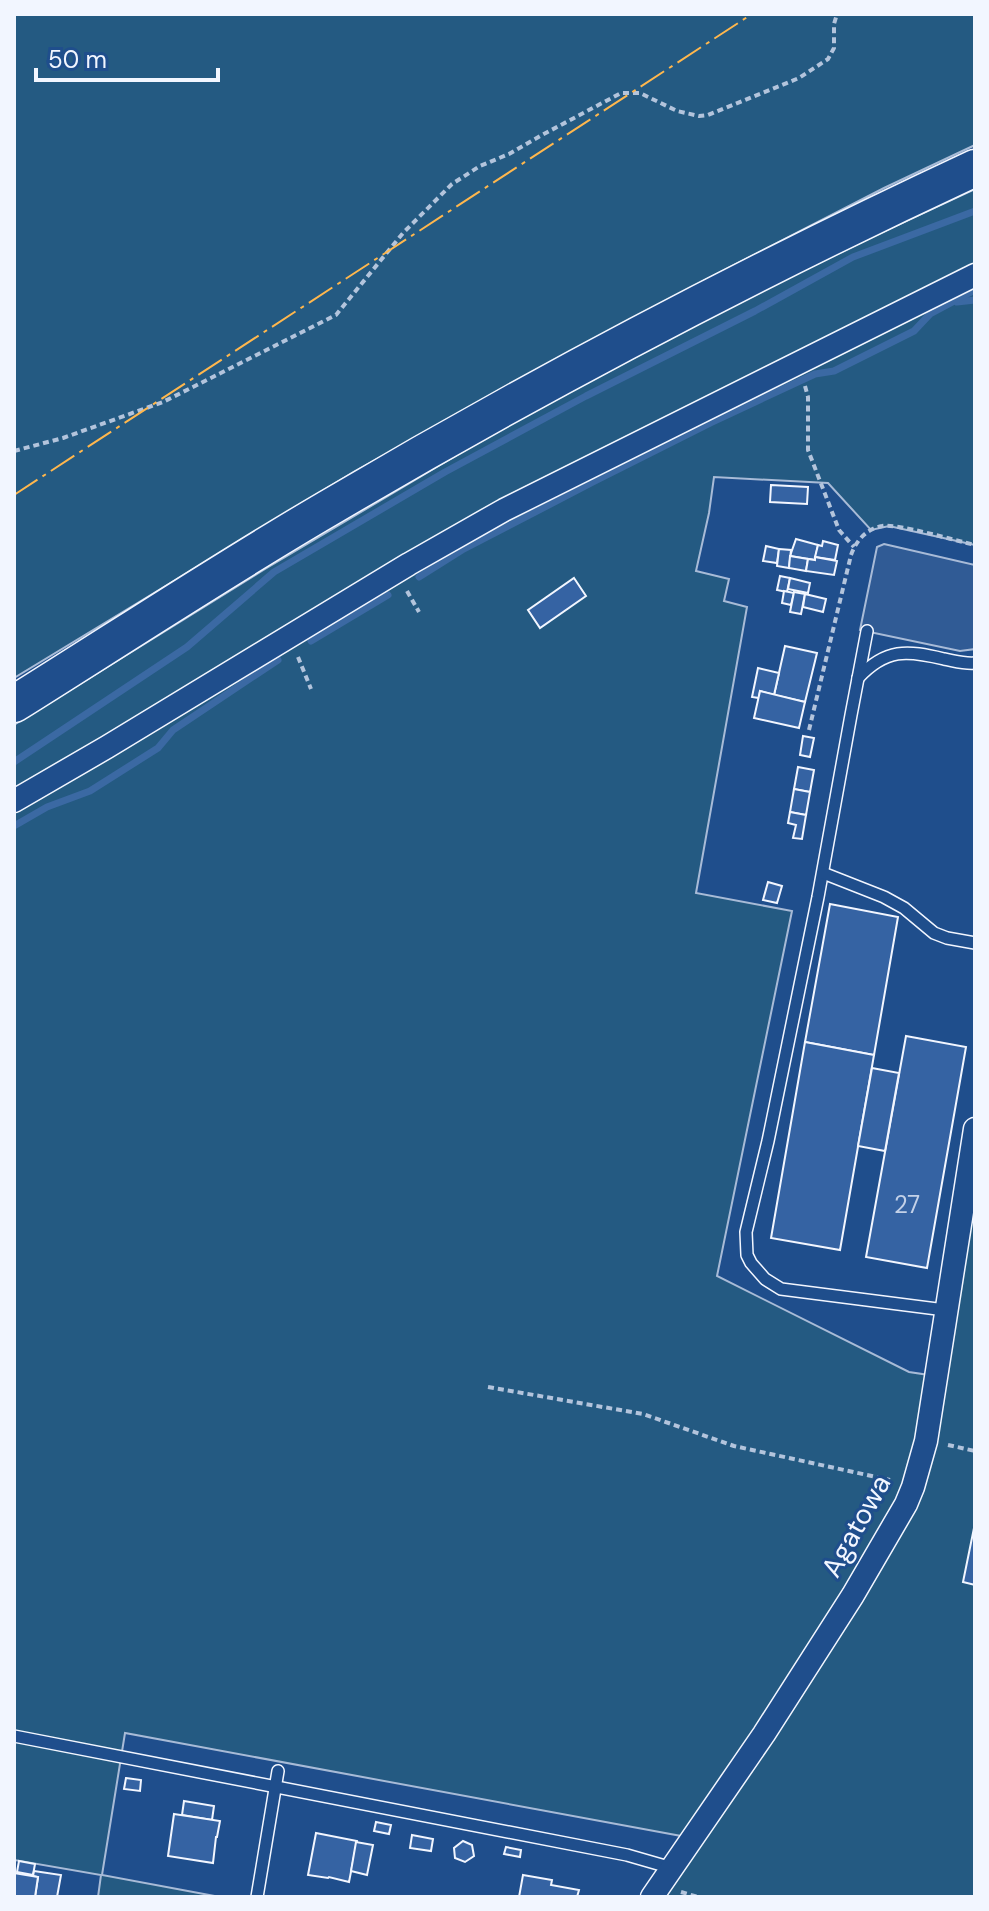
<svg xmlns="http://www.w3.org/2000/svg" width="989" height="1911" viewBox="0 0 989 1911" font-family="'DM Sans',sans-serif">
  <rect width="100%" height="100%" fill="#1f4e8c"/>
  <g fill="#245a82" stroke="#a8bbd7" stroke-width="2">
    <polygon points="14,14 975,14 975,145 884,188 707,279 355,471 14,678"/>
    <polygon points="975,189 975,545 889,526 871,530 828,483 714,477 709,513 696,571 729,579 724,601 747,607 696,893 792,911 717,1276 909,1372 936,1376 975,1129 975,1897 652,1897 692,1838 125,1733 102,1875 220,1897 98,1897 101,1875 14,1860 14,725 265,569 499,430 725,309 876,235"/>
  </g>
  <polygon fill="#305b95" stroke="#a8bbd7" stroke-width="2" points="884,544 975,565 975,649 960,651 860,630 877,547"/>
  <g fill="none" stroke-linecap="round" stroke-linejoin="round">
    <g stroke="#3b69a3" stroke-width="7">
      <polyline points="957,302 975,300"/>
      <polyline points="419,577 462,550 593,482 710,423 815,374 834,371 914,331 930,314 975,290"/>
      <polyline points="311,641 388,595"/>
      <polyline points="14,762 187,647 274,572 445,472 586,396 755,311 853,257 975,211"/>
      <polyline points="14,826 47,807 90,791 158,748 173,730 278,660"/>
    </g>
  </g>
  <g fill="#3563a3" stroke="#f2f6ff" stroke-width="2">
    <polygon points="771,485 808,487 807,504 770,502"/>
    <polygon points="796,539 818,545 815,560 790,556"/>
    <polygon points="823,541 838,545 835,560 815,557 818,545 822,546"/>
    <polygon points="766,546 779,549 777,563 763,561"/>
    <polygon points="779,549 791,550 789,568 777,566"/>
    <polygon points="790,556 808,559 806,571 789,568"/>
    <polygon points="815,557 837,561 834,575 806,571 808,559 815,560"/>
    <polygon points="780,576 790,578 787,592 777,590"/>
    <polygon points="574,578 586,596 540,628 528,610"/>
    <polygon points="790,578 810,583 808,593 788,589"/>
    <polygon points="784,591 794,593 791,605 782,603"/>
    <polygon points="794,592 805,594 801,614 790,612"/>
    <polygon points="805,594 826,599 823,612 803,607"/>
    <polygon points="785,646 817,653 805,702 774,695"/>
    <polygon points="758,668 779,673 774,695 760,691 759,698 752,697"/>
    <polygon points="760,691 805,702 799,728 754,718"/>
    <polygon points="803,736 814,738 810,757 800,755"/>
    <polygon points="798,767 814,770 810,792 794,789"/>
    <polygon points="794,789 810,792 806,815 790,812"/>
    <polygon points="790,812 806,815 802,839 793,838 796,825 788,823"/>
    <polygon points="768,882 782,886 777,903 763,900"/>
    <polygon points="830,904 898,917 874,1055 805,1042"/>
    <polygon points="906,1036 966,1047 927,1268 866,1257"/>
    <polygon points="805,1042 874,1055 840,1250 771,1238"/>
    <polygon points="872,1068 899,1073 885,1151 858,1146"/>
    <polygon points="974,1528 975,1528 975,1585 963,1582"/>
    <polygon points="126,1778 141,1780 140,1791 124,1789"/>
    <polygon points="184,1801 214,1806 212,1820 182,1815"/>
    <polygon points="174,1814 220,1821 217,1837 216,1837 213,1863 168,1856"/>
    <polygon points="376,1822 391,1825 389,1834 374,1831"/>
    <polygon points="316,1833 357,1841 349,1882 329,1877 328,1878 308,1875"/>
    <polygon points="412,1835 433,1839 431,1851 410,1848"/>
    <polygon points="463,1841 472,1845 474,1856 465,1862 455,1858 454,1848"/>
    <polygon points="356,1842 373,1845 367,1875 351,1871"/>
    <polygon points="506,1847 521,1850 520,1857 504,1854"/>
    <polygon points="19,1861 35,1864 33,1875 17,1872"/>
    <polygon points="34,1871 61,1875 57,1897 35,1897 38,1877 33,1876"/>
    <polygon points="14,1873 38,1877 35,1897 14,1897"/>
    <polygon points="523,1875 552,1880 551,1885 579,1890 577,1897 519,1897"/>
  </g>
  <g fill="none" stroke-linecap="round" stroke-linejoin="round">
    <defs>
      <g id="service">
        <polyline points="867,631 851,715 818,897 768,1141 746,1232 747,1255 751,1263 765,1279 781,1289 945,1310"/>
        <path d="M858,678C886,648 907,650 944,659C955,661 964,664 975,663"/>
        <polyline points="823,873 884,897 904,908 934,933 947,938 975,943"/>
        <polyline points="14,1736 627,1855 672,1868"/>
        <polyline points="257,1897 278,1771"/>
      </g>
      <g id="minor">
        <polyline points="14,801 107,747 409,564 504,510 975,275"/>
        <polyline points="652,1897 764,1734 853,1595 906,1504 913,1487 926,1441 975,1129"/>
      </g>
      <path id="trunk" d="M14,704C118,639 221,571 327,509C537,385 754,271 975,168"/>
    </defs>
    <use href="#service" stroke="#f2f6ff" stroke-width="14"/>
    <use href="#minor" stroke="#f2f6ff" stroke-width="25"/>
    <use href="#trunk" stroke="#f2f6ff" stroke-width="39"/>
    <g stroke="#b3c4dc" stroke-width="4" stroke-dasharray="6 4" stroke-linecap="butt">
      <polyline points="805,386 808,397 808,450 839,530 854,547"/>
      <polyline points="14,451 63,438 163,402 336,315 403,233 452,184 480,166 509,154 542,135 621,93 640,93 677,111 699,116 708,115 799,78 828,59 834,48 834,24 837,14"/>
      <polyline points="407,591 419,612"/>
      <polyline points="298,657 311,689"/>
      <path d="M809,730L851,555C856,541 866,529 882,526C896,523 957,541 975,545"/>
      <polyline points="488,1387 643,1414 734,1446 890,1480"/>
      <polyline points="948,1445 975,1451"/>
      <polyline points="681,1892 698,1897"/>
    </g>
    <use href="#service" stroke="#1f4e8c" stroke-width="11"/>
    <use href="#minor" stroke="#1f4e8c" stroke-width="22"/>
    <use href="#trunk" stroke="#1f4e8c" stroke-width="36"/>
    <polyline stroke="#ffb74d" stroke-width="2" stroke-dasharray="28 6 4 6" stroke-linecap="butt" points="14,495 752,14"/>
  </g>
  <g text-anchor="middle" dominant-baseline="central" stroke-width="6" stroke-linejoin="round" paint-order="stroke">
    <g font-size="24" fill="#c3d1e8">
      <text x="907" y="1204">27</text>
    </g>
    <g font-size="28" fill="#f2f6ff" stroke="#1f4e8c">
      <text transform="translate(856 1526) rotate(-61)">Agatowa</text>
    </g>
  </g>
  <rect width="989" height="1911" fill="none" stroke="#f2f6ff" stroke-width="32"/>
  <path d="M36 68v12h182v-12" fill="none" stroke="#f2f6ff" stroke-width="4"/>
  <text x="48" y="68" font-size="24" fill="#f2f6ff" stroke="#1f4e8c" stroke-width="6" paint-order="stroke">50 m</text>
</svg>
